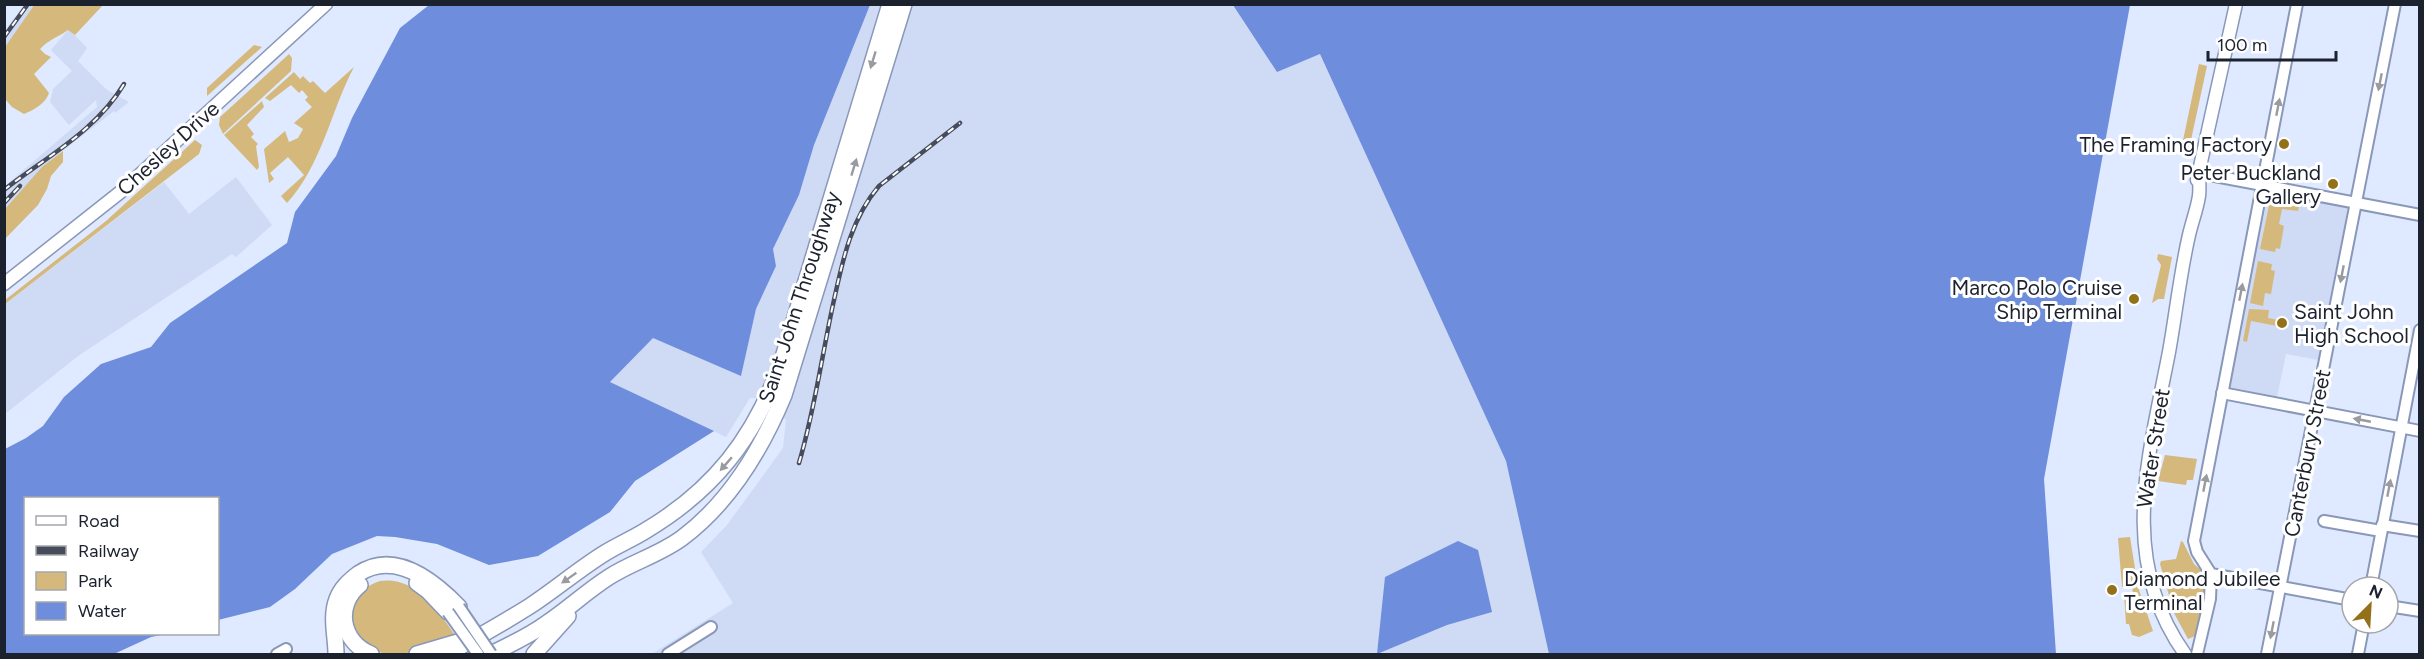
<svg xmlns="http://www.w3.org/2000/svg" width="2424" height="659" viewBox="0 0 2424 659" font-family="Figtree,sans-serif">
  <rect width="100%" height="100%" fill="#dfe9ff"/>
  <g fill="#cfdaf4">
    <polygon points="24,5 35,5 5,47 5,31"/>
    <polygon points="870,5 1233,5 1277,71 1320,54 1506,461 1549,654 652,654 733,603 701,552 727,525 783,448 786,420 760,398 750,398 726,437 610,382 653,337 741,375 756,309 776,266 773,249 799,195 814,145"/>
    <polygon points="69,29 87,48 78,61 107,90 129,102 115,113 114,111 52,159 5,209 5,186 97,107 96,100 69,125 50,102 53,89 72,71 51,50"/>
    <polygon points="236,177 272,225 236,257 232,254 78,356 5,414 5,304 164,182 189,214"/>
    <polygon points="2269,193 2348,207 2318,360 2286,354 2276,402 2227,392 2246,292"/>
  </g>
  <g fill="#d5b97c">
    <path d="M35,4L103,5L75,35L68,30C58,37 48,40 40,49L45,54L51,57L34,74L49,93C46,103 34,110 24,114L12,107L5,99V47Z"/>
    <polygon points="254,45 262,47 207,96 207,88"/>
    <polygon points="289,54 292,58 291,71 223,134 219,125 220,117"/>
    <polygon points="2199,64 2207,66 2188,154 2186,151 2181,150"/>
    <path d="M354,67C331,110 322,165 287,203L281,196L304,175L288,157L270,173L274,179L269,183L264,149L285,131L289,142L298,138L303,129L294,123L312,107L305,100L308,97L302,90L299,93L291,85L270,101L265,98L294,72L300,79L303,76L310,83L313,81L325,93Z"/>
    <polygon points="262,101 264,107 247,125 254,134 251,137 258,144 256,146 259,167 257,170 224,135"/>
    <polygon points="195,140 202,145 199,154 5,304 5,300 106,221"/>
    <polygon points="63,151 63,162 51,176 47,189 38,205 5,239 5,209 42,167"/>
    <polygon points="2271,196 2300,202 2298,211 2282,209 2279,224 2284,226 2280,249 2276,248 2275,252 2260,249"/>
    <polygon points="2158,254 2172,257 2164,299 2158,299 2152,303 2161,265 2157,259"/>
    <polygon points="2258,261 2272,264 2271,270 2275,271 2271,294 2265,293 2263,306 2250,303"/>
    <polygon points="2249,309 2269,310 2268,318 2278,320 2277,326 2251,321 2247,342 2243,341"/>
    <polygon points="2165,455 2197,459 2193,480 2187,480 2186,485 2158,481"/>
    <polygon points="2130,537 2138,587 2153,631 2139,637 2132,635 2129,624 2126,624 2124,594 2133,594 2132,585 2122,587 2118,538"/>
    <polygon points="2181,541 2183,542 2194,564 2201,570 2200,575 2205,585 2197,631 2195,636 2188,639 2174,613 2160,564 2161,561 2176,559"/>
    <path d="M380,581C415,576 437,609 455,635C437,642 418,653 398,654C347,657 333,596 380,581Z"/>
  </g>
  <g fill="#6e8edd">
    <polygon points="429,5 870,5 814,145 799,195 773,249 776,266 756,309 741,376 653,338 610,382 714,431 635,481 610,512 538,556 489,565 437,544 395,537 377,536 332,554 295,589 270,607 218,620 218,498 26,498 26,634 166,634 151,637 114,654 5,654 5,449 26,438 43,426 64,397 101,364 151,347 170,323 287,243 295,212 336,156 352,118 400,28"/>
    <polygon points="1233,5 2130,5 2044,479 2056,654 1549,654 1506,461 1320,54 1277,72"/>
    <polygon points="1458,541 1478,550 1492,612 1447,625 1377,654 1385,577"/>
  </g>
  <g fill="none" stroke-linecap="round" stroke-linejoin="round">
    <defs>
      <g id="minor">
        <polyline points="2297,4 2194,541 2197,552 2211,574 2352,600"/>
        <polyline points="2199,173 2420,215"/>
        <polyline points="2222,393 2420,431"/>
        <polyline points="2324,521 2381,531"/>
        <polyline points="2382,525 2420,531"/>
        <polyline points="2371,587 2420,330"/>
        <polyline points="2388,606 2420,611"/>
        <polyline points="277,654 286,649"/>
        <polyline points="668,654 711,627"/>
        <polyline points="2197,654 2210,599 2211,574"/>
        <polyline points="2267,654 2395,4"/>
        <polyline points="2358,654 2364,623"/>
      </g>
      <g id="major">
        <polyline points="2197,180 2236,4"/>
        <polyline points="4,284 123,190 326,4"/>
        <path d="M2185,654C2117,559 2149,456 2169,352C2176,313 2180,274 2189,235C2192,222 2197,209 2199,196C2200,188 2199,180 2199,173"/>
      </g>
      <g id="highway">
        <polyline points="417,583 428,591 448,612"/>
        <path d="M360,585C335,605 341,642 371,654"/>
        <path d="M336,654C336,636 330,617 337,599C341,588 349,581 358,574C395,549 434,581 459,607"/>
        <polyline points="417,654 458,642"/>
        <path d="M447,654C475,639 503,623 530,606C556,589 579,569 605,553C618,545 632,539 645,531C714,490 754,438 781,364L890,4"/>
        <path d="M491,654C510,645 529,636 547,623C568,609 587,591 609,577C632,562 659,555 682,538C729,503 762,448 784,395L904,4"/>
        <polyline points="534,654 568,616"/>
      </g>
    </defs>
    <use href="#minor" stroke="#8997b8" stroke-width="14"/>
    <use href="#major" stroke="#8997b8" stroke-width="15"/>
    <use href="#highway" stroke="#8997b8" stroke-width="18"/>
    <use href="#minor" stroke="#fff" stroke-width="10"/>
    <use href="#major" stroke="#fff" stroke-width="12"/>
    <use href="#highway" stroke="#fff" stroke-width="15"/>
    <defs>
      <g id="rail">
        <polyline points="4,37 28,4"/>
        <path d="M4,190C46,157 96,131 124,84"/>
        <polyline points="4,203 20,186"/>
        <path d="M799,463C815,409 822,354 834,300C843,259 851,219 879,186L960,123"/>
      </g>
    </defs>
    <use href="#rail" stroke="#464c5b" stroke-width="4.5"/>
    <use href="#rail" stroke="#fff" stroke-width="2" stroke-dasharray="7" stroke-linecap="butt"/>
    <defs>
      <g id="minor-bridge">
        <polyline points="459,607 491,654"/>
        <polyline points="448,612 478,654"/>
      </g>
    </defs>
    <use href="#minor-bridge" stroke="#8997b8" stroke-width="14" stroke-linecap="butt"/>
    <use href="#minor-bridge" stroke="#fff" stroke-width="10"/>
  </g>
  <defs><path id="oneway-solid" d="M-6-.8H1V-3.2L6.5 0L1 3.2V.8H-6Z" transform="scale(1.5)"/></defs>
  <g fill="#999ba1">
    <use href="#oneway-solid" transform="translate(873 60) rotate(107)"/>
    <use href="#oneway-solid" transform="translate(2380 82) rotate(101)"/>
    <use href="#oneway-solid" transform="translate(2278 107) rotate(-79)"/>
    <use href="#oneway-solid" transform="translate(854 167) rotate(-73)"/>
    <use href="#oneway-solid" transform="translate(2342 274) rotate(101)"/>
    <use href="#oneway-solid" transform="translate(2241 292) rotate(-79)"/>
    <use href="#oneway-solid" transform="translate(2362 420) rotate(-169)"/>
    <use href="#oneway-solid" transform="translate(726 464) rotate(131)"/>
    <use href="#oneway-solid" transform="translate(2205 483) rotate(-79)"/>
    <use href="#oneway-solid" transform="translate(2389 488) rotate(-79)"/>
    <use href="#oneway-solid" transform="translate(569 578) rotate(145)"/>
    <use href="#oneway-solid" transform="translate(2272 630) rotate(101)"/>
  </g>
  <g fill="#927118" stroke="#fff" stroke-width="2">
    <circle cx="2284" cy="144" r="6"/>
    <circle cx="2333" cy="184" r="6"/>
    <circle cx="2134" cy="299" r="6"/>
    <circle cx="2282" cy="323" r="6"/>
    <circle cx="2112" cy="590" r="6"/>
  </g>
  <g text-anchor="middle" dominant-baseline="central" stroke-width="6" stroke-linejoin="round" paint-order="stroke">
    <g font-size="21" fill="#1c212e" stroke="#fff" text-anchor="end">
      <text x="2272" y="144">The Framing Factory</text>
      <text x="2321" y="172">Peter Buckland<tspan x="2321" dy="24">Gallery</tspan></text>
      <text x="2122" y="287">Marco Polo Cruise<tspan x="2122" dy="24">Ship Terminal</tspan></text>
      <text x="2294" y="311" text-anchor="start">Saint John<tspan x="2294" dy="24">High School</tspan></text>
      <text x="2124" y="578" text-anchor="start">Diamond Jubilee<tspan x="2124" dy="24">Terminal</tspan></text>
    </g>
    <g font-size="21" fill="#1c212e" stroke="#fff">
      <text transform="translate(168 148) rotate(-42)">Chesley Drive</text>
      <text transform="translate(799 297) rotate(-72)">Saint John Throughway</text>
      <text transform="translate(2153 448) rotate(-81)">Water Street</text>
      <text transform="translate(2307 453) rotate(-79)">Canterbury Street</text>
    </g>
  </g>
  <rect width="2424" height="659" fill="none" stroke="#1c212e" stroke-width="12"/>
  <rect x="24" y="497" width="195" height="138" fill="#ffffff" stroke="#a4a6ab" stroke-width="1.5"/>
  <rect x="36" y="516" width="30" height="9" fill="#ffffff" stroke="#a4a6ab" stroke-width="1.5"/>
  <text x="78" y="527" font-size="18" fill="#1c212e">Road</text>
  <rect x="36" y="546" width="30" height="9" fill="#464c5b" stroke="#a4a6ab" stroke-width="1.5"/>
  <text x="78" y="557" font-size="18" fill="#1c212e">Railway</text>
  <rect x="36" y="572" width="30" height="18" fill="#d5b97c" stroke="#a4a6ab" stroke-width="1.5"/>
  <text x="78" y="587" font-size="18" fill="#1c212e">Park</text>
  <rect x="36" y="602" width="30" height="18" fill="#6e8edd" stroke="#a4a6ab" stroke-width="1.5"/>
  <text x="78" y="617" font-size="18" fill="#1c212e">Water</text>
  <g transform="translate(2370 605) rotate(24)"><circle r="28" fill="#ffffff" stroke="#a4a6ab" stroke-width="1.5"/>
  <path d="M0-4.5L10 22L0 15L-10 22Z" fill="#927118"/>
  <text y="-9" font-size="16" font-weight="bold" text-anchor="middle" fill="#1c212e">N</text>
  </g>
  <path d="M2208 51v9h128v-9" fill="none" stroke="#1c212e" stroke-width="3"/>
  <text x="2217" y="51" font-size="18" fill="#1c212e" stroke="#ffffff" stroke-width="4.5" paint-order="stroke">100 m</text>
</svg>
